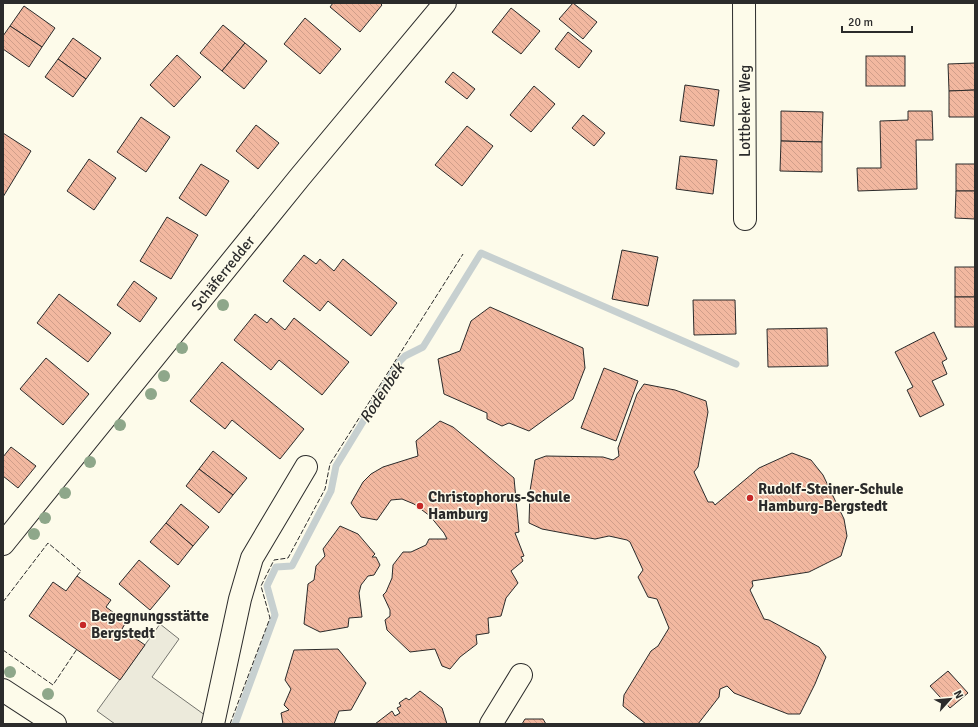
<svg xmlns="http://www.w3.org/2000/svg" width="978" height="727" viewBox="0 0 978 727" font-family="Signika,sans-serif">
  <defs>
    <pattern id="building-back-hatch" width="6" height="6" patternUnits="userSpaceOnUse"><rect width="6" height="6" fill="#f2b8a0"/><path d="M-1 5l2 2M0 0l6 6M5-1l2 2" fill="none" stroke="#d09e8a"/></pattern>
  </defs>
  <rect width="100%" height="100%" fill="#fdfbea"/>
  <polygon fill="#eceadb" stroke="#74746e" points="160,624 179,639 152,677 209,718 205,724 115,724 97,711"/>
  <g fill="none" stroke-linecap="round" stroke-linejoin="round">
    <polyline stroke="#c7d0d0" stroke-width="7" points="235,724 275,615 267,586 276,567 292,566 331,491 336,466 400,361 405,356 423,347 481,253 736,364"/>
  </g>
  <g fill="url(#building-back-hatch)" stroke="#2b2b2b">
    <polygon points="333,3 380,3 382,5 360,32 330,7"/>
    <polygon points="573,3 597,22 583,39 559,19"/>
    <polygon points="24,6 55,28 42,47 10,26"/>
    <polygon points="511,8 540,31 521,54 492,32"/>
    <polygon points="305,18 341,49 320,74 284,44"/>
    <polygon points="223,25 245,43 222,71 200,53"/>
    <polygon points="10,26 42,47 29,67 3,49 3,36"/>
    <polygon points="568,32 592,51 579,68 555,49"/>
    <polygon points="73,38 101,58 86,79 58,59"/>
    <polygon points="245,43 267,61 244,89 222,71"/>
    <polygon points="177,55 201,77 174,107 150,85"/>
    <rect x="866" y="56" width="39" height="30"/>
    <polygon points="58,59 86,79 73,97 45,77"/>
    <polygon points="975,63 975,90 949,91 948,64"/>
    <polygon points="453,72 475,89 467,99 445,82"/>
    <polygon points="685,85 719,90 714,126 680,121"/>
    <polygon points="534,86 555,104 531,132 510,115"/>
    <polygon points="975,90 975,117 949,117 949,91"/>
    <polygon points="781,111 823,112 822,142 781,141"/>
    <polygon points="908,111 932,111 933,140 916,140 917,189 858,191 857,168 881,168 880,121 908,120"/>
    <polygon points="583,115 605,133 594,146 572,128"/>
    <polygon points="141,117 170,137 146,172 117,152"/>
    <polygon points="256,125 279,143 258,169 236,151"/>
    <polygon points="467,126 493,146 462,186 435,165"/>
    <polygon points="3,133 31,151 3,197"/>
    <polygon points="781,141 822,142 822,172 780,171"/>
    <polygon points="680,156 717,160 713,194 676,189"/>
    <polygon points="89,159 116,178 94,210 67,191"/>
    <polygon points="201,164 229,181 206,216 179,198"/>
    <rect x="956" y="164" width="19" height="27"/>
    <polygon points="956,191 975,191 975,219 955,218"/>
    <polygon points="167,217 198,235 171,279 140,261"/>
    <polygon points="622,250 658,257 648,306 612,299"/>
    <polygon points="304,255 316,264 320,259 334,271 343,259 397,303 371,336 328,301 320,311 283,281"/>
    <rect x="955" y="267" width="20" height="30"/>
    <polygon points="134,281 157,298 140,322 117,305"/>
    <polygon points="59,294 111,333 88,362 37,323"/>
    <rect x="955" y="297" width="20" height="30"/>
    <polygon points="693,300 735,300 736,334 694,335"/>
    <polygon points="490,307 583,348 585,368 573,399 529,431 509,423 502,426 487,419 487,413 444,394 438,359 460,351 471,321"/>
    <polygon points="255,314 267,323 271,318 285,330 294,318 349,362 322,395 279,360 271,370 234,340"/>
    <polygon points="827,328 828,366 768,367 767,329"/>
    <polygon points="934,332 947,359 942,362 947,374 932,381 944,405 920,417 907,390 913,387 895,352"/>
    <polygon points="46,358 89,394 63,425 20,389"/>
    <polygon points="222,362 304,429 280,459 232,420 225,429 190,401"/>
    <polygon points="604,368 638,381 616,441 581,428"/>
    <polygon points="644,384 675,390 706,401 708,412 698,467 694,472 708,502 713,502 715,505 759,468 792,453 811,460 823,475 844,519 847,536 841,556 809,572 752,581 753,586 750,590 764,619 769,620 819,647 826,657 815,684 800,714 788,714 734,693 727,686 720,689 719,697 698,724 646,724 623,706 624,695 651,651 658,646 669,628 657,599 648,597 638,577 643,570 630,542 627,540 609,536 595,539 542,529 529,523 530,491 535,460 546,456 603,457 613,460 619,456 618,448 637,394"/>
    <polygon points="440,421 453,427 514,478 519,532 515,533 524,556 521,557 523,561 511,571 518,583 506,598 501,616 488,618 489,633 476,635 477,644 460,657 450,669 442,666 435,649 410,652 387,630 385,620 390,616 390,610 383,595 386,592 392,578 393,565 403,552 411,552 426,545 429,539 447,539 444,533 430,516 414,504 402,499 391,500 377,520 361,517 351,503 363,482 371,474 383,467 418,456 416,441"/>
    <polygon points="11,447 36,466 18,488 3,476 3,457"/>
    <polygon points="213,451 247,478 233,495 199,469"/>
    <polygon points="199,469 233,495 219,513 186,486"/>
    <polygon points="181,504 209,527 193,546 166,523"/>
    <polygon points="166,523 193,546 178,565 150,542"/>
    <polygon points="340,526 358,534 375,554 372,557 376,557 380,565 374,575 368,576 361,585 359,593 362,617 349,618 348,627 320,632 304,624 308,584 314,580 316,566 325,556 323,549"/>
    <polygon points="139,560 170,586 150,610 119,584"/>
    <polygon points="77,576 111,600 106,607 126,622 122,629 145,645 120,680 29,616 53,582 66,591"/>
    <polygon points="338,649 366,683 351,710 339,711 334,724 283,724 281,713 289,710 284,705 291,689 285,680 294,650"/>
    <polygon points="948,671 968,693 950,708 930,686"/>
    <polygon points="420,691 442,708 447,724 375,724 392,711 395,716 400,713 397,708 401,706 399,703 406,698 409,700"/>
    <polygon points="525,719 543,719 546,724 522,724"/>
  </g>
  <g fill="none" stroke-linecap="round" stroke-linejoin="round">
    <defs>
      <g id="minor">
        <polyline points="744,3 745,219"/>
        <polyline points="3,544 300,177 445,3"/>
        <polyline points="213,724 240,599 252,558 306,467"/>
        <polyline points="491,724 521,675"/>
      </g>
      <polyline id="major" points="3,690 55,724"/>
    </defs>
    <use href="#minor" stroke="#2b2b2b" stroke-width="24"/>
    <use href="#major" stroke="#2b2b2b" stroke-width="24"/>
    <use href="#minor" stroke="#fdfbea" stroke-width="22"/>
    <use href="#major" stroke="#fdfbea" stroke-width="22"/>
    <g stroke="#2b2b2b" stroke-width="1" stroke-dasharray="5 2" stroke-linecap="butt">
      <polyline points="3,602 48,543 81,571 77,576"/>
      <polyline points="3,650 53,685 77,649"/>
      <polyline points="230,724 270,618 261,586 274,560 288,558 325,489 330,464 463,254"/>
    </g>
  </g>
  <g fill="#8ea78a">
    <circle cx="223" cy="305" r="6"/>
    <circle cx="182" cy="348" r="6"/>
    <circle cx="164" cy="376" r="6"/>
    <circle cx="151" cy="394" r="6"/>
    <circle cx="120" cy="425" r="6"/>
    <circle cx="90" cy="462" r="6"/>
    <circle cx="65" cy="493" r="6"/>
    <circle cx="45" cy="518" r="6"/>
    <circle cx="34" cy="534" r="6"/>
    <circle cx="10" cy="672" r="6"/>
    <circle cx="48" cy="694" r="6"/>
  </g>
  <g fill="#c62828" stroke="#fdfbea" stroke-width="1.5">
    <circle cx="750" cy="498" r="4"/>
    <circle cx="420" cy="506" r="4"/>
    <circle cx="83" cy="625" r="4"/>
  </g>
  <g text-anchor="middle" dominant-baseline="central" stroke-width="3" stroke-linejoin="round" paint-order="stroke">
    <g font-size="15" fill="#2b2b2b" stroke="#fdfbea">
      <text transform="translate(745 111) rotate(-90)">Lottbeker Weg</text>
      <text transform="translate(223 273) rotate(-51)">Schäferredder</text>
    </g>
    <g font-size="15" font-weight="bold" fill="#2b2b2b" stroke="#fdfbea" text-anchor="start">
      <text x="758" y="489">Rudolf-Steiner-Schule<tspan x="758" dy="17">Hamburg-Bergstedt</tspan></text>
      <text x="428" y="497">Christophorus-Schule<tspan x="428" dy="17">Hamburg</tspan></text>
      <text x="91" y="616">Begegnungsstätte<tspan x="91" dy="17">Bergstedt</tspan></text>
    </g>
    <g font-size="16" font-style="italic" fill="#2b2b2b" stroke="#fdfbea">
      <text transform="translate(382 393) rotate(-57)">Rodenbek</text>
    </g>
  </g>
  <rect width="978" height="727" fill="none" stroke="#2b2b2b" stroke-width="8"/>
  <g transform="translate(950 699) rotate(63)" stroke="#fdfbea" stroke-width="3" paint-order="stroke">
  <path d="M0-3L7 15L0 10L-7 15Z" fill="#2b2b2b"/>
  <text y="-6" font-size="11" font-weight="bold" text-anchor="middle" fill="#2b2b2b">N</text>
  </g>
  <path d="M842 26v6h70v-6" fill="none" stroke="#2b2b2b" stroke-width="2"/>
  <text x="848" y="26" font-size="12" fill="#2b2b2b" stroke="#fdfbea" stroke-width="3" paint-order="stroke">20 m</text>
</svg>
